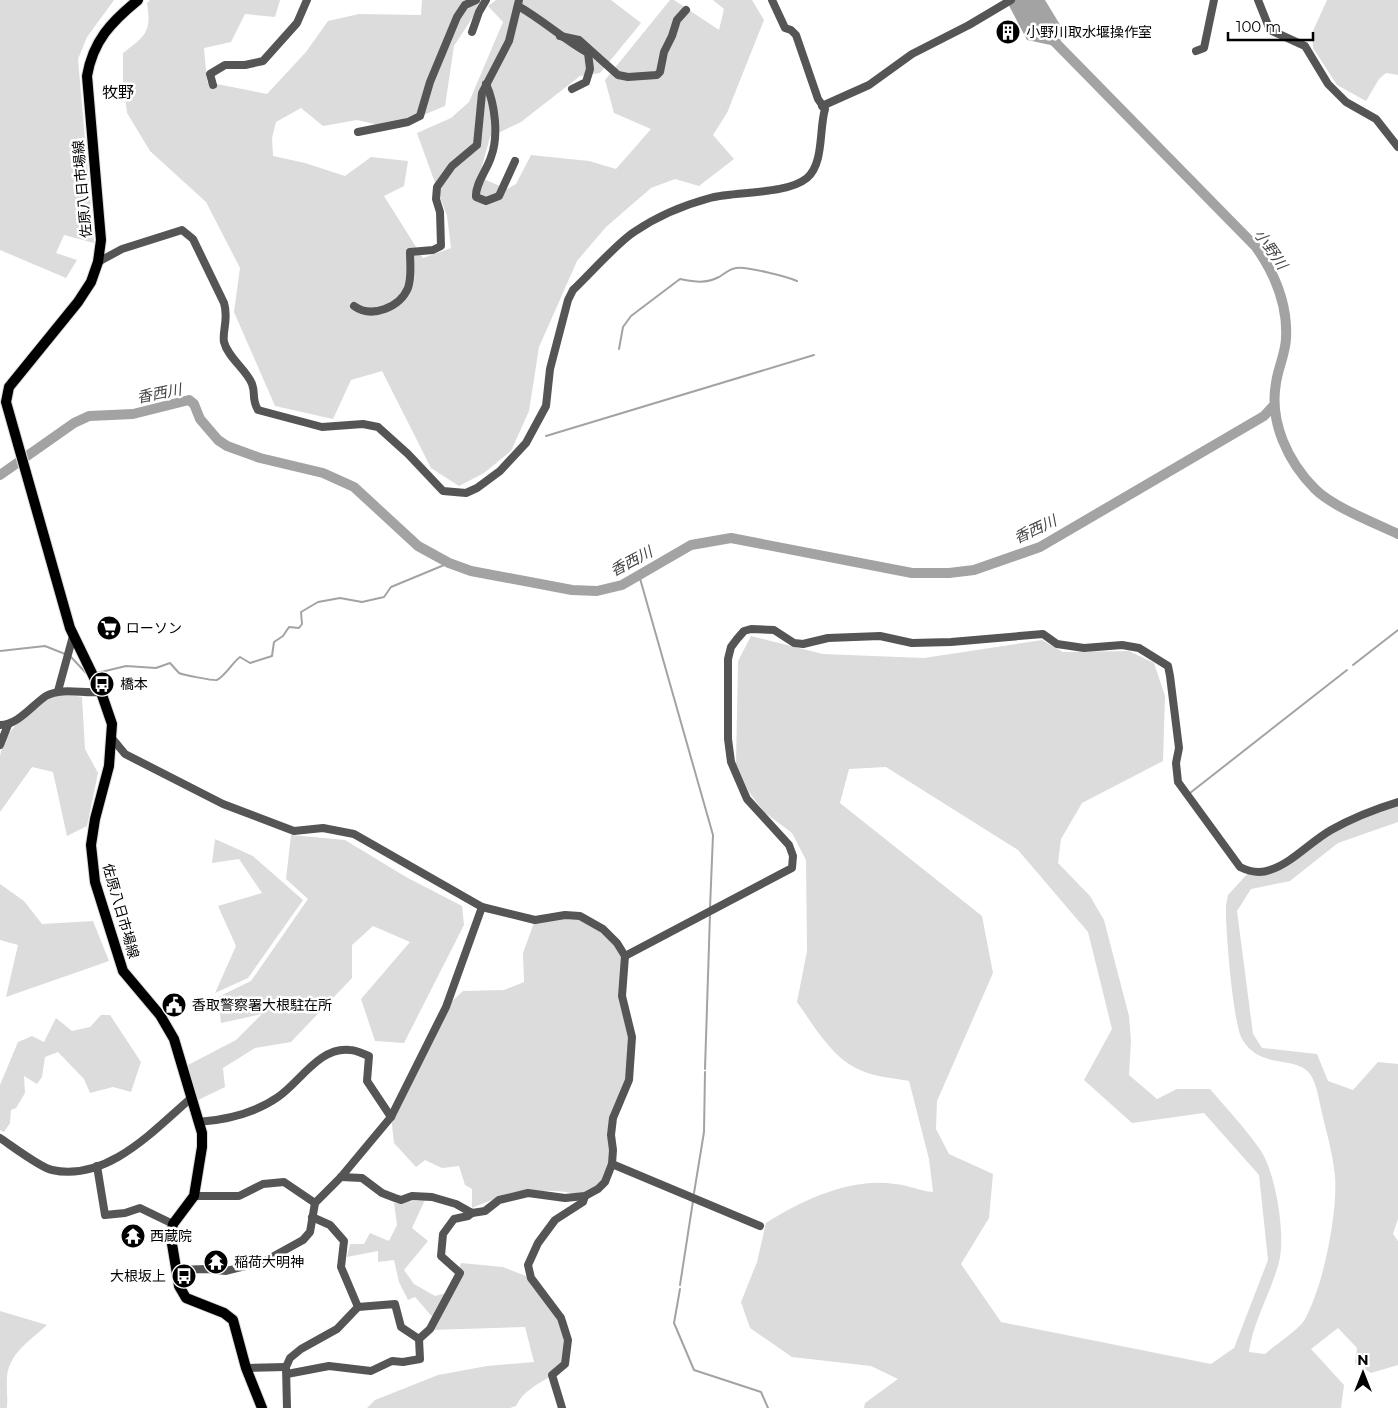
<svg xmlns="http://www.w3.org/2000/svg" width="1398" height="1408" viewBox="0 0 1398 1408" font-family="Montserrat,'Noto Sans JP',sans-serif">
  <rect width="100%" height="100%" fill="#fff"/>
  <g fill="#dcdcdc" fill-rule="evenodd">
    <polygon points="0,0 114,0 87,37 78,59 94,243 64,235 56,253 77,260 66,278 0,250"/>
    <path d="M150,0H280L275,17L245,14L231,42L204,48L207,82L267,94L306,52L328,21L359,14L421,15L422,0H484L454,46L445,106L392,128L357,120L323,126L301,108L276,122L272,138L273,156L305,163L345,176L371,157L408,161L404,186L384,196L423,258L451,248L447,216L417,133L451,118L469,102L503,22L488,6L496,0H611L641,23L600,73L580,76L521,122L490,137L479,177L507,189L516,184L531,155L589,161L616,169L651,129L614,113L605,80L670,0H674L719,30L724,9L713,0H752L764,20L727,113L713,135L734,159L699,186L675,179L651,188L606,227L577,261L539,347L529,411L511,451L484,473L459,486L431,468L382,371L351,380L333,419L275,406L234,312L240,268L206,202L150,151L127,113L123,80V53C145,36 152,32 147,3Z"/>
    <polygon points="1327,0 1398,0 1398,75 1386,73 1379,79 1366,101 1337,85 1313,48 1312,33"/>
    <path d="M751,636L823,654L924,658L1042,640L1063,652L1129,651L1154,663L1165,696L1163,761L1082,803L1061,839L1058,863L1090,896L1104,920L1129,1016L1131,1041L1129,1075L1157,1099L1177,1089H1210C1227,1109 1246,1129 1261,1151C1276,1174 1286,1236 1279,1262C1271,1293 1253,1321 1249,1352L1265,1354C1275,1345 1299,1330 1305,1319C1323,1287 1338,1213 1335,1176C1333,1155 1327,1134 1322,1113C1319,1101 1317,1084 1310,1074C1295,1054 1261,1071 1242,1039C1233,1023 1225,926 1226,905L1228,895L1249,872L1268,871L1330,830L1398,802V822L1338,843L1290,881L1251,889L1237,911L1253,1034L1262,1048L1317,1054L1328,1081L1353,1090L1378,1062L1398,1064V1219L1393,1234L1398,1241V1365L1371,1373L1355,1363L1357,1348L1338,1328L1311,1349L1344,1385L1341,1408H864L865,1403L898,1379L871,1366L792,1357L750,1328L741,1302L757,1262L766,1223C802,1200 851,1177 895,1184C908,1185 920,1191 933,1192L929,1159L909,1081C894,1078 874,1077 860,1070C832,1058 814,1026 797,1002L807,951L806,860L792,833L764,812L749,792L736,764L738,661ZM886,767L1018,850L1088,932L1112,1029L1084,1080L1132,1123L1204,1113L1259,1175L1268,1260L1234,1348L1211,1364L1001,1322L961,1264L989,1218L993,1174L949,1154L936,1129L937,1101L993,973L982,916L840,803L849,769Z"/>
    <path d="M62,694L82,697L85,749L98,773L87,826L67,836L53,772L32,767L0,812C0,794 0,775 0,757C4,728 35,703 62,694Z"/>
    <polygon points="291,835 345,840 406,877 462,906 464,925 404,1043 375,1041 361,999 410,942 373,926 352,945 352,978 291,1042 255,1048 223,1068 225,1087 196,1101 188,1065 236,1040 262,1014 221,1023 218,997 251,981 308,899 286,879"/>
    <polygon points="215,839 253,856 303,900 248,978 215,993 236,946 218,906 262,893 239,859 212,863"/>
    <polygon points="0,884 24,901 42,924 93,921 109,961 6,997 18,945 0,940"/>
    <path d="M580,916L603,929L625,956L622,996L632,1037L629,1080L613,1118V1150L605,1182L585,1196C546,1185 508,1192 472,1208V1189L465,1185L459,1166L442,1168L425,1160L416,1167L394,1143L391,1117L446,1007L463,991L504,990L524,982L523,953L535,920Z"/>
    <polygon points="101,1015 110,1015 141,1062 131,1092 113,1087 90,1093 84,1079 58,1052 45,1057 42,1077 37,1084 24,1076 25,1093 16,1108 11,1110 10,1123 4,1132 0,1130 0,1085 18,1042 32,1036 44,1042 56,1018 72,1031 90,1027"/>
    <path d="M425,1200L412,1228L428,1241L404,1270L414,1284L435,1296L450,1292L461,1263L503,1267L531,1278L561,1318L568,1353C563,1360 558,1372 551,1376C538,1384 523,1391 516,1406L510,1408H367L375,1400L438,1375L487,1366L534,1362L525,1327L431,1330L435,1320L415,1297L408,1300L399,1282L394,1260L378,1262V1251L347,1257L350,1244H364L370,1233L389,1241L397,1225L394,1203Z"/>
    <path d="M0,1311L47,1325C31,1340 10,1352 7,1376C6,1387 8,1397 7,1408H0Z"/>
  </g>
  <polygon fill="#a3a3a3" points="1006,0 1045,0 1062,28 1060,47 1027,40"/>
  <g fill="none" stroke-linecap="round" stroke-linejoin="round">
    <g stroke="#a3a3a3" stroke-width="2">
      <path d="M619,349L623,327L631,316L680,279C695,282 705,284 719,277C724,274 729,269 736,268C746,266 788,277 797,281"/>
      <polyline points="546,436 814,355"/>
      <polyline points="639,575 713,835 710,908"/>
      <polyline points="0,651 45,646 65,654"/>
      <polyline points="71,657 86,673"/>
      <polyline points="1353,665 1398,630"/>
      <path d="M97,673L126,666L156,668L170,663L179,673C184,675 214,681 217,680C226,675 232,663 240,657L250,663L272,656L274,642L283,636L289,627L299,628L302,624L301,612L318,602L340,598L362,602L384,597L391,587L449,563"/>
      <polyline points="1190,793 1347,670"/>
      <polyline points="705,1069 710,914"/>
      <polyline points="694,1193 704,1132 705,1072"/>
      <polyline points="680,1285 693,1201"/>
      <polyline points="680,1289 674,1323 694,1370 761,1392 768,1408"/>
    </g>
    <g stroke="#a3a3a3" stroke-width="10">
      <path d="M1051,38L1256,247C1275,274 1288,305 1286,339C1285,355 1278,368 1276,383C1269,422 1288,462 1315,489C1333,507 1375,523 1398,534"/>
      <polyline points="0,475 74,423 89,416 133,414 189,400 194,404 200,419 218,440 227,446 260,458 323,473 354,487 418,546 449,563 471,571 572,590 597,591 622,585 691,545 731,538 912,573 949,573 974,570 1040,547 1264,416 1274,405"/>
    </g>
    <defs>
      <path id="major" d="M138,0C111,22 93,41 87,76L101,240L98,262L91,282L78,302L9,387L6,402L70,628L101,692L112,724L109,766L95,819L91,845L95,882L123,971L160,1015L174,1039L202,1133V1147L194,1196L173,1224L171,1238L179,1286L186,1298L224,1313L233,1320L246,1368L262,1408"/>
    </defs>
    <use href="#major" stroke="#dbdbdb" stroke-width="12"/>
    <g stroke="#555" stroke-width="8">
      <polyline points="1258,0 1270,30 1305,46 1328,84 1346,102 1376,119 1398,147"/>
      <path d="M518,6C543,20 563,39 588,53L590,69L586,82L572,89"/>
      <polyline points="472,32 479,12 486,0"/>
      <polyline points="560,36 579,40 618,75 628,77 657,75 660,72 664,52 672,36 677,20 686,10"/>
      <polyline points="1196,51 1204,48 1214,0"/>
      <path d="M486,84C495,104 499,136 491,157C487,170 475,184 476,197L486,201L499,196L515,161"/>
      <polyline points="213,85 210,74 225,65 245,65 263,61 297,23 307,0"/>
      <polyline points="822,106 869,85 912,54 969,25 1011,0"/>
      <polyline points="358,132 408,122 420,116 430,82 457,17 465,5 476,0"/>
      <path d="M98,262L122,249L182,230L193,239L224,303C229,319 222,331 224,342C228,358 247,370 252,384C256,394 251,398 258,410L322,427L363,424L378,427L408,454L443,491L466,493L477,488L500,471L526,443L546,406L550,369L568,300L573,290C590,274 616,244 634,232C656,217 684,205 710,198C736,191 786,195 807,178C824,164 819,129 825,109L818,99L796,35L791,30L785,28L772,0"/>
      <path d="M354,306C372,319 400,307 408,288C412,277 410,263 410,252L433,250L441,246L440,212L436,199L437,187L452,166L477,145L482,93L509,41L519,0"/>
      <polyline points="58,691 73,636"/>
      <path d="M0,725C18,725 32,705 46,696C63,687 82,694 101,692"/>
      <polyline points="111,737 125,754 223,804 294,831 323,828 354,834 482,907 535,920 565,915 580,916 603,929 617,943 625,956 622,996 632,1037 629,1080 613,1118 611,1135 613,1150 612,1164 605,1182 598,1189 585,1196 565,1198 528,1193 499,1200 485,1211 472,1213 456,1204 432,1197 412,1196 401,1200 395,1198 382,1193 362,1178 341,1177"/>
      <polyline points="0,745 8,725"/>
      <path d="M625,956L792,868L793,856L789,845L747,799L731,762L728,739V659L731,647L737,639L744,631L751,629L774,630L794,643L803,644L828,638L880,636L912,643L951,642L1043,634L1057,644L1084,648L1122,645L1139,648L1168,666L1170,676L1179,748L1176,763L1178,782L1240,867C1250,872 1259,874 1270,870C1292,863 1310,842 1331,830C1352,818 1375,809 1398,802"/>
      <path d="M198,1122C225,1120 255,1113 278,1097C300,1082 320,1046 350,1050C356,1050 363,1054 369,1056L367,1081L391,1117"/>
      <path d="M0,1138C12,1146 41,1168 52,1170C107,1182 153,1131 190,1099"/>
      <polyline points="612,1164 760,1226"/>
      <polyline points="97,1166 105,1215 125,1213 140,1208 173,1224"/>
      <polyline points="194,1196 239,1196 263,1184 284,1182 315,1203"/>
      <polyline points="176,1270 207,1269 226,1271 265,1261 303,1240 310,1232 315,1203 341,1177 391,1117 446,1007 482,907"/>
      <polyline points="358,1307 395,1304 401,1327 419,1339"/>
      <polyline points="246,1368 286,1367"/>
      <polyline points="287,1374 329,1366 371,1371 392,1361 403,1362 420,1359 419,1339 430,1329 460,1273 441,1256 443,1234 454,1219 468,1216 472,1213"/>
      <polyline points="287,1408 286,1367 290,1358 301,1349 337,1329 358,1307 341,1267 344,1241 330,1225 312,1217"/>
      <polyline points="562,1408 552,1375 565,1364 568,1340 561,1318 531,1278 528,1265 538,1243 555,1220 583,1202 585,1196"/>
    </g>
    <use href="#major" stroke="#000" stroke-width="10"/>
  </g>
  <defs>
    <symbol id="building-disc" viewBox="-11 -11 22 22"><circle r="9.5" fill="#000" stroke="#fff"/><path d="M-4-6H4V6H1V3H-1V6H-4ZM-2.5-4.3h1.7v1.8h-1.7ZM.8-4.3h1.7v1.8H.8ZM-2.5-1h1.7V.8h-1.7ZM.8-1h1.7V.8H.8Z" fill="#fff"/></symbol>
    <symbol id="supermarket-disc" viewBox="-11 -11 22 22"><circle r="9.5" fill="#000" stroke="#fff"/><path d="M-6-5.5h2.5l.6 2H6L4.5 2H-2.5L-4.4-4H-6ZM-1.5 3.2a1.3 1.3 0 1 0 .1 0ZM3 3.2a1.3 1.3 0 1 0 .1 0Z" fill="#fff"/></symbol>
    <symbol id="bus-disc" viewBox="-11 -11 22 22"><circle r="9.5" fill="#000" stroke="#fff"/><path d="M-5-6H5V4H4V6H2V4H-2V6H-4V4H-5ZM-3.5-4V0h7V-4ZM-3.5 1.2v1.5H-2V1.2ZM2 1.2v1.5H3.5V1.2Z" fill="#fff"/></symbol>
    <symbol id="civic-disc" viewBox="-11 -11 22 22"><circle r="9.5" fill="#000" stroke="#fff"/><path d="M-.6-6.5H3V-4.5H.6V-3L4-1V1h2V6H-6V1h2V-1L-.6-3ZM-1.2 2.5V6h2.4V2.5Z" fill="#fff"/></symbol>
    <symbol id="temple-disc" viewBox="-11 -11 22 22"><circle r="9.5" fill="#000" stroke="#fff"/><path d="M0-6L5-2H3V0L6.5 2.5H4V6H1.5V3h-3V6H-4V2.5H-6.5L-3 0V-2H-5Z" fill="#fff"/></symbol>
  </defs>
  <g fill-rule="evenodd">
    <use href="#building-disc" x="994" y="18" width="28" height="28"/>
    <use href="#supermarket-disc" x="95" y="614" width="28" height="28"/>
    <use href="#bus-disc" x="88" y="670" width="28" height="28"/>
    <use href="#civic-disc" x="160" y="991" width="28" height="28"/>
    <use href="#temple-disc" x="119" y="1222" width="28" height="28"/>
    <use href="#temple-disc" x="202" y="1248" width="28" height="28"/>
    <use href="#bus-disc" x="170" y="1262" width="28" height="28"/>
  </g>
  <g text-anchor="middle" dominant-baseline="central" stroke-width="5" stroke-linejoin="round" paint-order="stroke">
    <g font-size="14" fill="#000" stroke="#fff" text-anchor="start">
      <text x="1026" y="32">小野川取水堰操作室</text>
      <text x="126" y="628">ローソン</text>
      <text x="120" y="684">橋本</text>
      <text x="192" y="1005">香取警察署大根駐在所</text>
      <text x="150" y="1236">西蔵院</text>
      <text x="234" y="1262">稲荷大明神</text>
      <text x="166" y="1276" text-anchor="end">大根坂上</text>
    </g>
    <g font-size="14" fill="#000" stroke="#fff">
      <text transform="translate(82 189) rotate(-95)">佐原八日市場線</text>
      <text transform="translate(121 911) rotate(74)">佐原八日市場線</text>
    </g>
    <g font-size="15" font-style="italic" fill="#444" stroke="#fff">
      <text transform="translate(1271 249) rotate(55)">小野川</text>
      <text transform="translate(159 393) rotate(-11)">香西川</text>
      <text transform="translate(1035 529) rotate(-25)">香西川</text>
      <text transform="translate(631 561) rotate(-28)">香西川</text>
    </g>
    <g font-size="16" fill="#000" stroke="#fff">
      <text x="118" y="92">牧野</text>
    </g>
  </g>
  <g transform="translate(1363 1373)" stroke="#ffffff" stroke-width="4" paint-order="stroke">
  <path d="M0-4L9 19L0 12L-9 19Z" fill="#000000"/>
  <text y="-8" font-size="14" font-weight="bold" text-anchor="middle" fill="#000000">N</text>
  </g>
  <path d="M1228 32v8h85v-8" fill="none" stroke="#000000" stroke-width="2.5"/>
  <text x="1236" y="32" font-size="15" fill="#000000" stroke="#ffffff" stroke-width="4" paint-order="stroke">100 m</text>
</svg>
